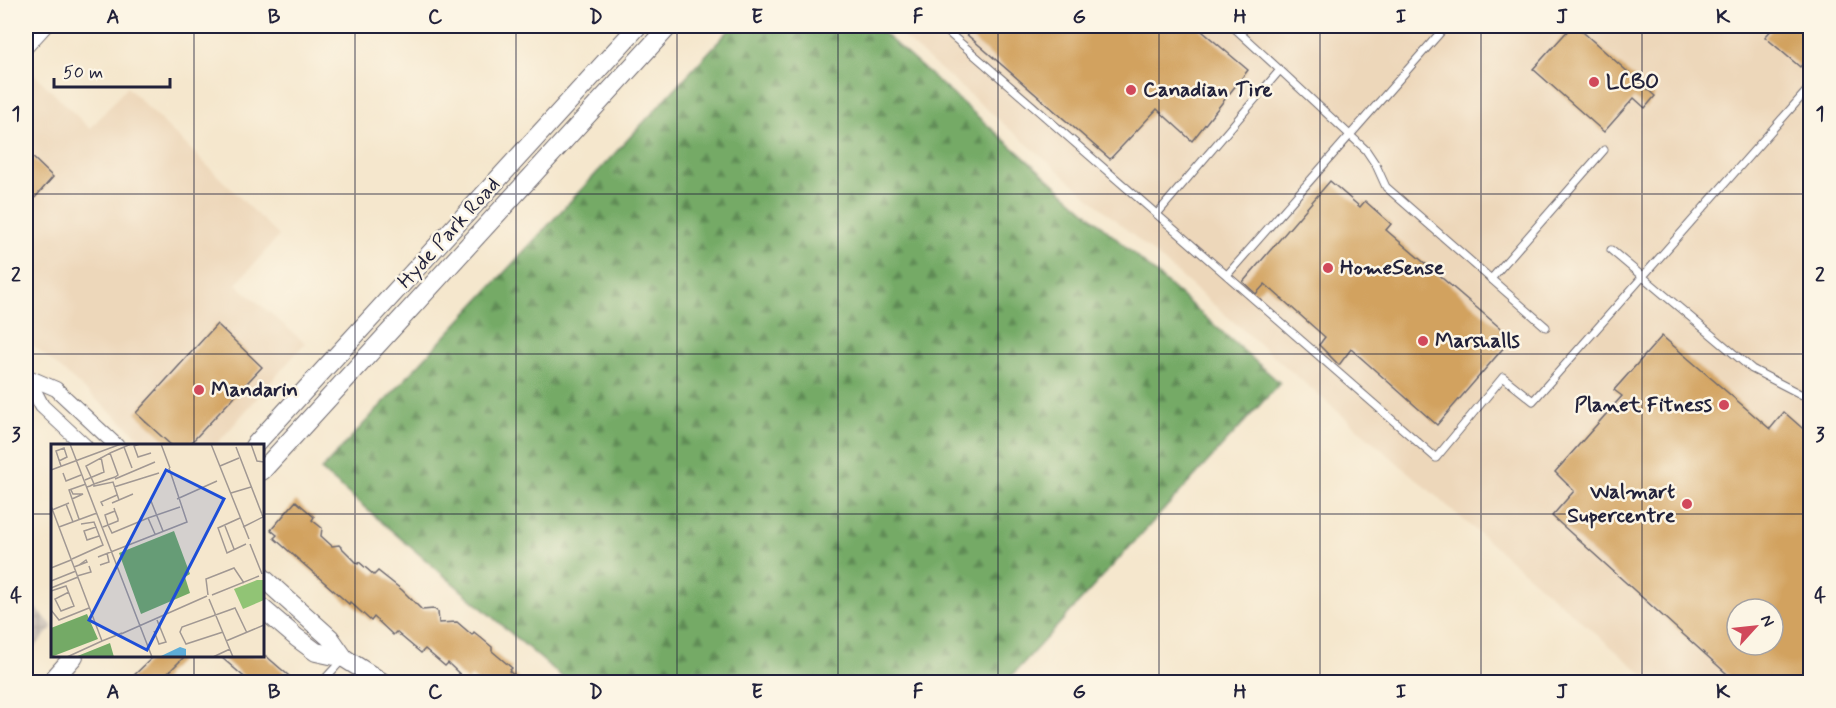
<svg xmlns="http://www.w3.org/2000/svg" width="1836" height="708" viewBox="0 0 1836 708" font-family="Mynerve,sans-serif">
  <defs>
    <pattern id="industrial-grid" width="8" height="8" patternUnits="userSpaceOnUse" patternTransform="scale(1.5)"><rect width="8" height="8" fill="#ccc2b8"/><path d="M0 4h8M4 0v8" fill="none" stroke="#afa69f"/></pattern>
    <pattern id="forest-firs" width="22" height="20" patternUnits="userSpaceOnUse" patternTransform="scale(1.5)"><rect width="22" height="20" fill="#74aa66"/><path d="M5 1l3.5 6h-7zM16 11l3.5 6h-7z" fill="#5f8a55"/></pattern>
  </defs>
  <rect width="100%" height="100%" fill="#fcf5e5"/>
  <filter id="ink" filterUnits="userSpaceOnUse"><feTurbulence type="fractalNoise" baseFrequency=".0167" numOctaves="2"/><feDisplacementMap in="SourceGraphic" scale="12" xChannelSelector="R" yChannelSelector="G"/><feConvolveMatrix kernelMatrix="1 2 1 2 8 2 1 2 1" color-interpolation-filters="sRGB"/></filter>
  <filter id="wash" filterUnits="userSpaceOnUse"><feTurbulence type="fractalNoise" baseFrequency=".008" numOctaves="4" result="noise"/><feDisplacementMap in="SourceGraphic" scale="24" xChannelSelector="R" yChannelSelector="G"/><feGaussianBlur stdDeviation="1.35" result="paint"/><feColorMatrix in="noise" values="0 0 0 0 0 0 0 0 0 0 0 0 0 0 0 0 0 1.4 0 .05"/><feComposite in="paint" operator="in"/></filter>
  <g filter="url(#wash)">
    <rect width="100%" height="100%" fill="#f5e7cd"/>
    <g fill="#edd7ba" fill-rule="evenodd">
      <path d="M890,26H1810V682H1652ZM1737,609H1773V645H1737Z"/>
      <polygon points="32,72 90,129 127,87 279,236 236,284 305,343 216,445 149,445 26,339 26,78"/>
    </g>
    <polygon fill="url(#industrial-grid)" points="26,598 52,625 52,628 26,656"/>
    <polygon fill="url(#forest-firs)" stroke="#4b6650" stroke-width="1.5" points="733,26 875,26 1280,383 1006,682 568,682 321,470"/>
    <g id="blocks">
      <g fill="#d2a25e" fill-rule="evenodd">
        <polygon points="957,26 1196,26 1248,70 1192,141 1157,109 1110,159"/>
        <polygon points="1572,26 1576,26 1655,96 1645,108 1634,98 1604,132 1533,69"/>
        <polygon points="1775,26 1810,26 1810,55 1800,67 1765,37"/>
        <polygon points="26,151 53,177 26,208"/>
        <polygon points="1330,181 1360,207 1365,201 1391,224 1386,230 1512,338 1437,425 1351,349 1339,365 1319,345 1325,337 1265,284 1256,294 1243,282"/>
        <polygon points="217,324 262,367 188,446 172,446 136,413"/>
        <path d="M1662,336L1770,429L1784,412L1810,435V682H1736L1552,516L1574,491L1555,472L1622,396L1614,390ZM1737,609H1773V645H1737Z"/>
        <polygon points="296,501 314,517 312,520 322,528 321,536 332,546 339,545 358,564 359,562 374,575 378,571 402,590 422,610 434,609 438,612 439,623 457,622 472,635 474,632 492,647 492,651 512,668 509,671 522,682 478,682 471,677 467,681 448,663 445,666 425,649 421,653 396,632 393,635 374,617 371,621 350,602 349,604 274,538 277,535 271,530"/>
        <polygon points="154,656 185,656 166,675 167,676 162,682 127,682"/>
        <polygon points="220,656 266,656 296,682 250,682"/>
      </g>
    </g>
  </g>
  <g filter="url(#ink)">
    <use href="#blocks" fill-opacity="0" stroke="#6c676e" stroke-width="1.5"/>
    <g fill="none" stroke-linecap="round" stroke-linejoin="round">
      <defs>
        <g id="lane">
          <polyline points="941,26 1436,458 1503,377 1533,401 1810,87"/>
          <polyline points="1480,29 1484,26"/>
          <polyline points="1280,70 1366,150 1376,165 1386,187 1546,327"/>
          <polyline points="1157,214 1280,70 1232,26"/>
          <polyline points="1611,250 1752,369 1810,399"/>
          <polyline points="1227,275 1446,26"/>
          <polyline points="1491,279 1604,150"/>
          <polyline points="217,682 218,682"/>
          <polyline points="322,682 342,660"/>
        </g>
        <g id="street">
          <polyline points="26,47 45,26"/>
          <polyline points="26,376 56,389 117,446"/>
          <polyline points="28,379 42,406 85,446"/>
        </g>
        <g id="secondary">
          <polyline points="254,446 638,26"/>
          <polyline points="262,471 669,26"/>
          <polyline points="262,577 330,638 344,658"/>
          <polyline points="262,608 297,638 316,652 344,658 382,682"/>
          <polyline points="51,682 74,656"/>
        </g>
      </defs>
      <use href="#lane" stroke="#6c676e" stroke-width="9"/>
      <use href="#street" stroke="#6c676e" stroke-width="16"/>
      <use href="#secondary" stroke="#6c676e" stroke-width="20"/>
      <use href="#lane" stroke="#fff" stroke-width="7"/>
      <use href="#street" stroke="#fff" stroke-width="14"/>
      <use href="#secondary" stroke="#fff" stroke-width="18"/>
    </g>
  </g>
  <path fill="none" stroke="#22223b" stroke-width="1.5" stroke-opacity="0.55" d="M194,26V446M355,26V682M516,26V682M677,26V682M838,26V682M998,26V682M1159,26V682M1320,26V682M1481,26V682M1642,26V682M26,194H1810M26,354H1810M26,514H52M262,514H1810M194,656V682"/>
  <g fill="#d1495b" stroke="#fcf5e5" stroke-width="2">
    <circle cx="1594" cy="82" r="6"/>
    <circle cx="1131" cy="90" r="6"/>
    <circle cx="1328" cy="268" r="6"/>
    <circle cx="1423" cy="341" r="6"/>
    <circle cx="199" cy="390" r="6"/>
    <circle cx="1724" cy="405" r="6"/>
    <circle cx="1687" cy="504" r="6"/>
  </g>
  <g text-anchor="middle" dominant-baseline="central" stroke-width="5" stroke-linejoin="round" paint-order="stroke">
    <g font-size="21" font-weight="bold" fill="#22223b" stroke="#fcf5e5" text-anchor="start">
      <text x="1606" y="82">LCBO</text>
      <text x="1143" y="90">Canadian Tire</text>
      <text x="1340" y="268">HomeSense</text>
      <text x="1435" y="341">Marshalls</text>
      <text x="211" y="390">Mandarin</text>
      <text x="1712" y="405" text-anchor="end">Planet Fitness</text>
      <text x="1675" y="492" text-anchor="end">Walmart<tspan x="1675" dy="24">Supercentre</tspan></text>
    </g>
    <g font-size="21" fill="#22223b" stroke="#fcf5e5">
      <text transform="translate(449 233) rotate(-48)">Hyde Park Road</text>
    </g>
  </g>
  <g transform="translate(51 444)">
    <rect width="213" height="213" fill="#f5e7cd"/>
    <path d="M123,87L139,130L134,133L139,149L90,170L68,109ZM36,170L47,195L0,213V184ZM59,199L63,213H24Z" fill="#74aa66"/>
    <path d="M206,136H213V156L192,165L183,145Z" fill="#91c475"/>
    <path d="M129,203L135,205V213L110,212Z" fill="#5eadd8"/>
    <path fill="none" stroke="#a19893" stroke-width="1.5" d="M19,0L101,213M89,0L83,2L87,13L100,9M110,0L119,24M160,0L198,95M200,0L206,17L213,18M73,3L81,24M185,3L212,73L192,83M59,9L80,0M8,17L16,13L13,4L5,7L10,22M169,22L188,14M0,26L70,0M12,29L15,37L30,31M64,35L104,18M34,36L53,28L50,13M36,43L39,42L43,40L64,33L67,31L59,9L35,22L40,33L43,40V42L62,38L68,56M63,43L108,29M20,46L22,50H32L21,55M180,49L200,43M126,55L166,37M100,57L112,87M61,59L82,50M15,60L22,78M0,62L51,197M52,62L50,58L66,51M63,64L64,67L67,75V77L57,81L54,71L64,67M1,66L18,59M97,74L129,63M189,74L167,84L176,109L195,100M28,75L18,46L35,40M174,82L183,105M8,83L46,69M45,83L33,87L36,96L48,92M52,83L57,81L61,89L97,74L104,90M199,100L211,130M47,113L136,78L118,24M21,115L52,101L43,78L30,80M49,121L58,118L56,109M23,123L36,118L35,116L28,121M0,124L20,116M26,132L40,128L38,122M0,137L25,127M0,144L27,133M0,147L15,142L23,162L10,167L4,155L18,148M157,151L155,135L183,124L193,139M161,151L208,132M158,155L182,213M0,166L8,176L38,164M103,187L108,200L115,198L106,176M172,188L135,200L129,188L131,183L184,164L196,189M70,190L156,152M51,197L71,189M175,197L213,181M16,213L51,197M162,213L179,205"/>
    <path fill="#1d4ed8" fill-opacity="0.15" stroke="#1d4ed8" stroke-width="3" d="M115,26L173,55L96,206L38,176Z"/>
    <rect width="213" height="213" fill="none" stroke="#22223b" stroke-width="3"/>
  </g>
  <rect width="1836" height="708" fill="none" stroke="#fcf5e5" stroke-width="66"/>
  <g transform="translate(1755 627) rotate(63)"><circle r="28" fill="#fcf5e5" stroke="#a5a1a1" stroke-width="1.5"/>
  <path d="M0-4.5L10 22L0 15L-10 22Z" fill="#d1495b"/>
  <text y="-9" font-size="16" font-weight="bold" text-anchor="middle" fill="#22223b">N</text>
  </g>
  <path d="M54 78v9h116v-9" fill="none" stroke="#22223b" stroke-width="3"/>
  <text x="63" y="78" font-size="18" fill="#22223b" stroke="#fcf5e5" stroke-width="4.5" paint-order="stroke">50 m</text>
  <rect x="33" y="33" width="1770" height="642" fill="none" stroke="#22223b" stroke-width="2"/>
  <g font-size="20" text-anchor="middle" font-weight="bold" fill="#22223b">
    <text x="113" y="23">A</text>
    <text x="274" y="23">B</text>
    <text x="435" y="23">C</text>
    <text x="596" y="23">D</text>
    <text x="757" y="23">E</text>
    <text x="918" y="23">F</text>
    <text x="1079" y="23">G</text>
    <text x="1240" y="23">H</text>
    <text x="1401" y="23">I</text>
    <text x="1562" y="23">J</text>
    <text x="1723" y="23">K</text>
    <text x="16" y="120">1</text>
    <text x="1820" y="120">1</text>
    <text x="16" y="281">2</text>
    <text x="1820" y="281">2</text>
    <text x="16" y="441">3</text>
    <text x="1820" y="441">3</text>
    <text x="16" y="602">4</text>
    <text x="1820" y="602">4</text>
    <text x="113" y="698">A</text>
    <text x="274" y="698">B</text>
    <text x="435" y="698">C</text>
    <text x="596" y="698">D</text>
    <text x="757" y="698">E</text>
    <text x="918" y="698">F</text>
    <text x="1079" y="698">G</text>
    <text x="1240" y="698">H</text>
    <text x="1401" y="698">I</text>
    <text x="1562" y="698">J</text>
    <text x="1723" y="698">K</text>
  </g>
</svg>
